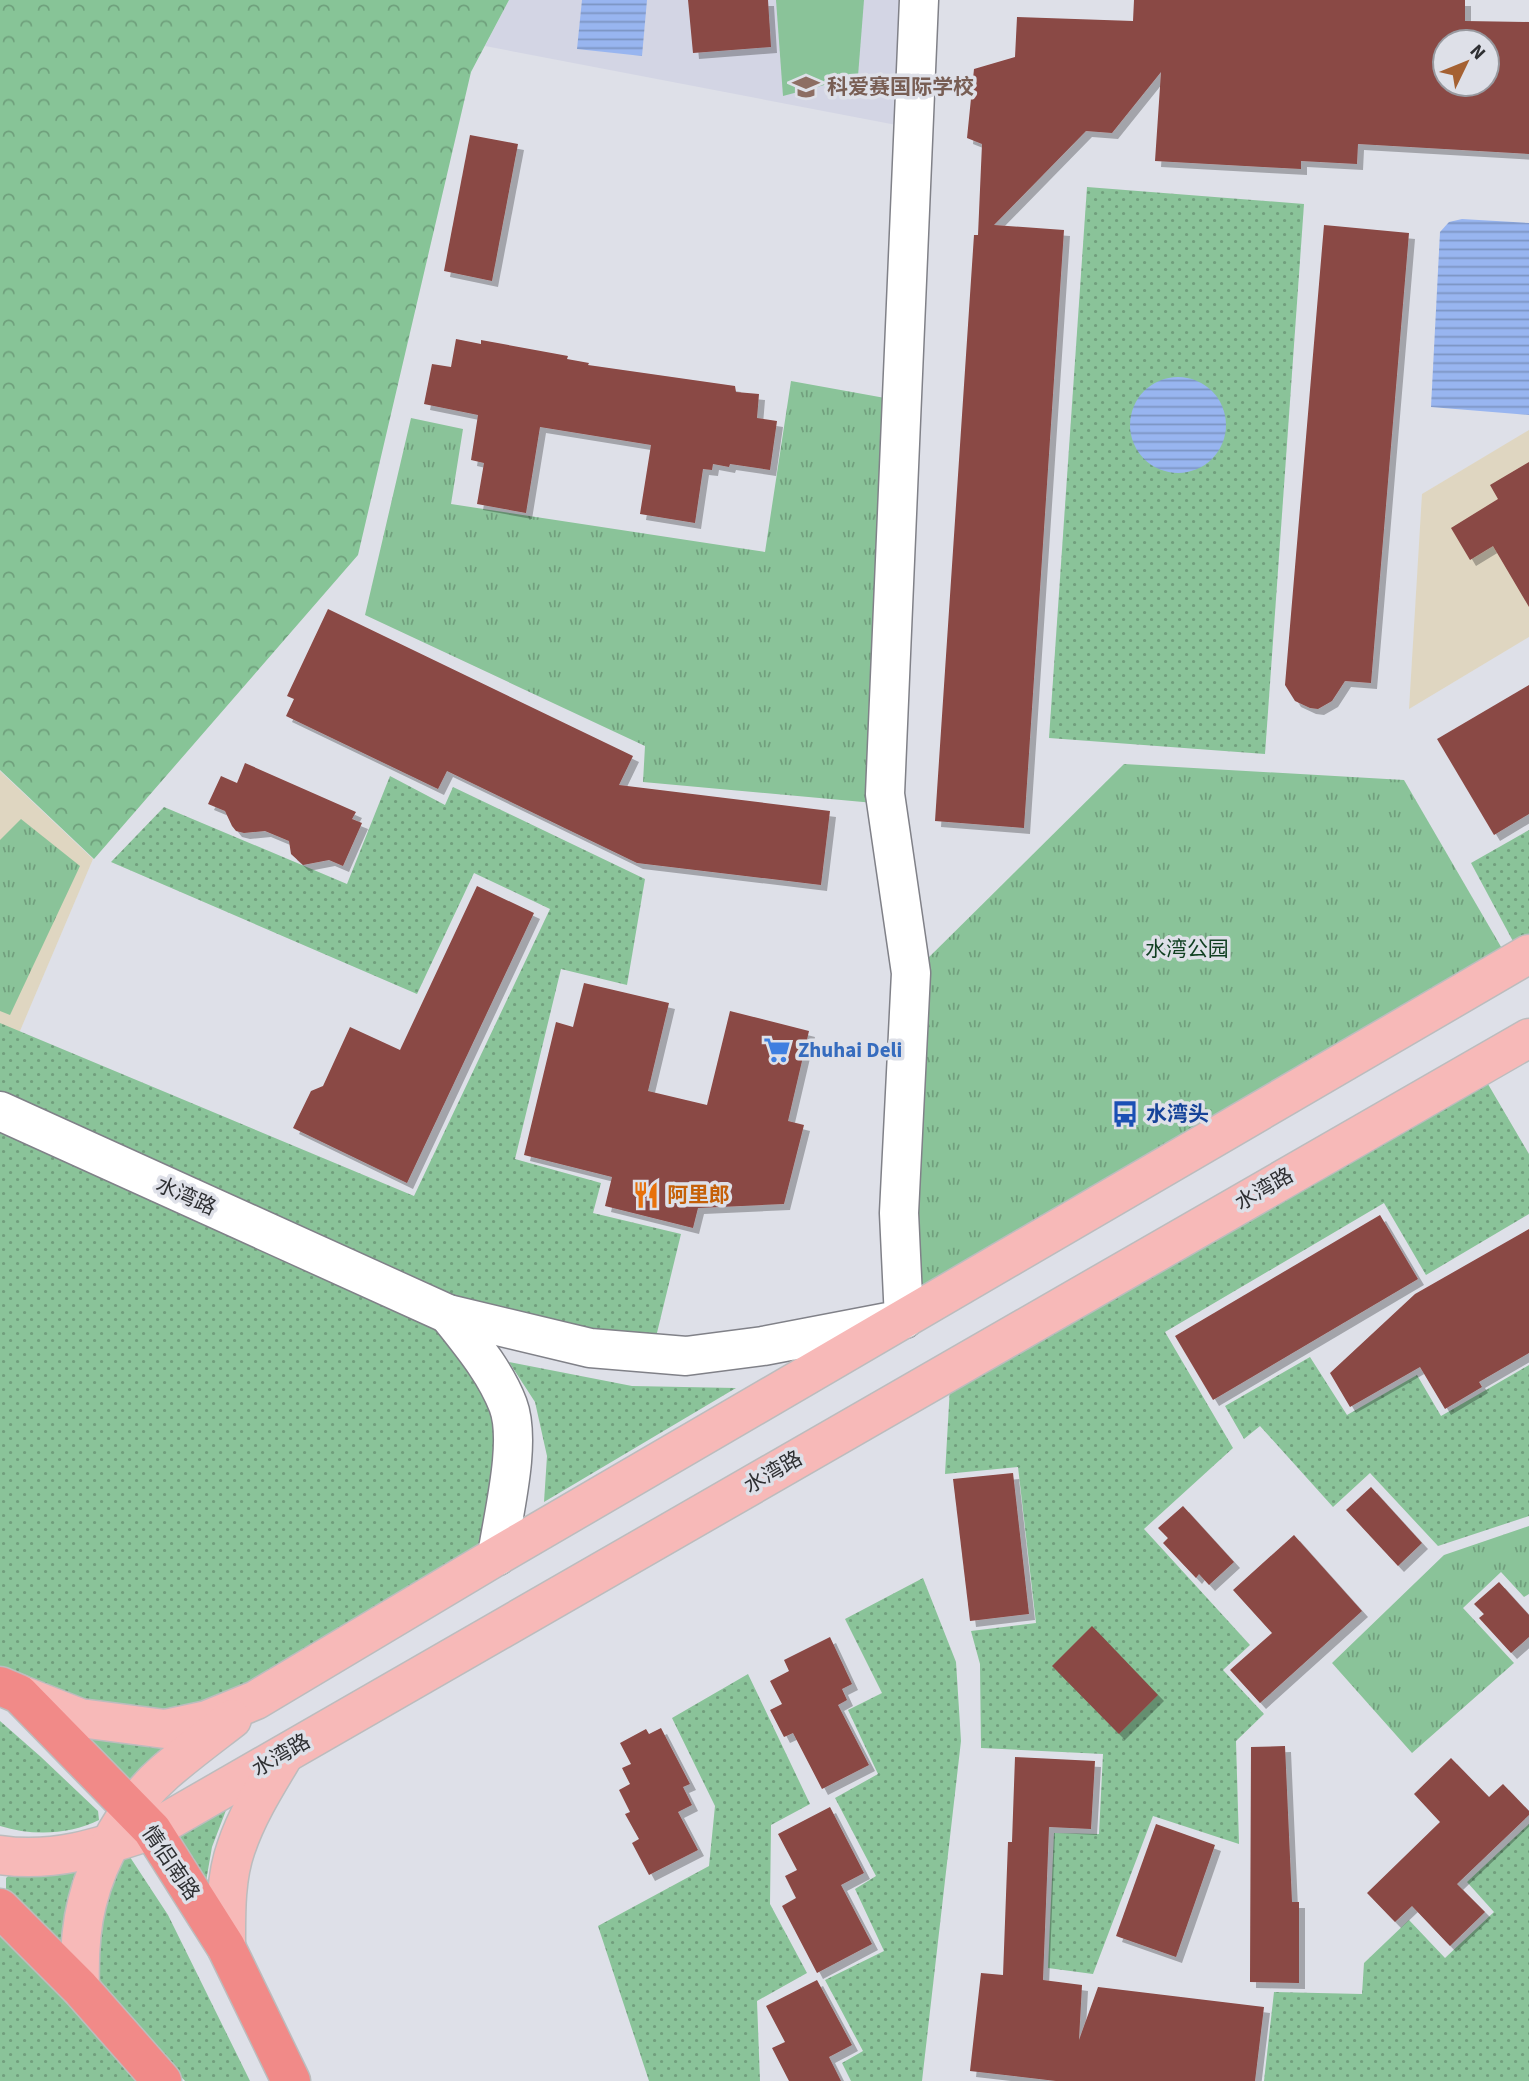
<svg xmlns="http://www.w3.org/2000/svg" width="1529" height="2081" viewBox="0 0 1529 2081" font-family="'Source Sans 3','Noto Sans SC',sans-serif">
  <defs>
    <pattern id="grass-dots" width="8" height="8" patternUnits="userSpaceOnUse" patternTransform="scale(1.75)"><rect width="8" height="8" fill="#8ac399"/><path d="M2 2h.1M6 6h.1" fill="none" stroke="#719f7d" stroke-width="1.8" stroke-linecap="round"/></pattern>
    <pattern id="forest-crowns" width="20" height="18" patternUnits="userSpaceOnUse" patternTransform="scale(1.75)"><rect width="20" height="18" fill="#87c497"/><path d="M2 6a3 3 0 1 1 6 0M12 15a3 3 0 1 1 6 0" fill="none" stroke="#6fa07c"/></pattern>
    <pattern id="park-tufts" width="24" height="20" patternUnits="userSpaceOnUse" patternTransform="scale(1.75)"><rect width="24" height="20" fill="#8ac399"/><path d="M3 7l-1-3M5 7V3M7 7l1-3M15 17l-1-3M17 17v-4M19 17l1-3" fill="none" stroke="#719f7d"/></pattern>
    <pattern id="water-rules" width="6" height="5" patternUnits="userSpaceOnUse" patternTransform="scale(1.75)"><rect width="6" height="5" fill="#98b5f0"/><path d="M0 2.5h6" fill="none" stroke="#7c94c3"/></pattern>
    <filter id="shadow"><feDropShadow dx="6" dy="6" stdDeviation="0" flood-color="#0004"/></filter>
  </defs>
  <rect width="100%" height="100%" fill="#dee0e8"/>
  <g fill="#dfd6c1">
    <polygon points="1529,430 1529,637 1409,709 1422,494"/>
    <polygon points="0,771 93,859 0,1078"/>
  </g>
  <polygon fill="#d3d5e4" points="509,0 918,0 912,128 485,46"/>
  <g fill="url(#grass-dots)">
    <polygon points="1087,187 1304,204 1265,754 1049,738"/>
    <polygon points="390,776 445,805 453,787 645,879 627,985 561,969 515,1159 601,1183 593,1213 681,1234 655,1341 450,1305 0,1102 0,1023 414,1196 550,909 474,873 417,994 111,862 164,807 347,884"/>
    <polygon points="1529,830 1529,938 1515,945 1471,863"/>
    <polygon points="1485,1079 1529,1154 1529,1214 1426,1275 1384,1203 1165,1332 1233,1448 1144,1529 1250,1645 1223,1670 1264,1714 1236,1741 1239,1844 1153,1816 1093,1974 1048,1968 1054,1833 1099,1834 1103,1754 981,1748 980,1664 971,1631 1036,1623 1018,1467 945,1474 950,1387"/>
    <polygon points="0,1112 447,1315 508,1407 497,1555 168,1724 0,1685"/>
    <polygon points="1310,1357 1347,1415 1417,1375 1441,1416 1529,1365 1529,1516 1438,1546 1370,1473 1333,1507 1260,1426 1244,1439 1225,1406"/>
    <polygon points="509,1362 632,1386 736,1388 544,1502 547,1456 535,1402"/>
    <polygon points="923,1578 956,1662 961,1741 922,2081 851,2081 842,2063 863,2051 825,1980 884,1951 855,1889 876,1876 835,1798 878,1774 848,1710 882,1693 845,1619"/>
    <polygon points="748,1674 810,1804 771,1825 770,1904 807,1973 757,2001 760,2081 649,2081 598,1926 709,1866 715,1806 672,1718"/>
    <polygon points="53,1718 192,1737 132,1795"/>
    <path d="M0,1721L41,1757L98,1811L99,1820C69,1835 32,1836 0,1826Z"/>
    <polygon points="228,1805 212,1847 205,1887 168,1828"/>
    <polygon points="1529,1824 1529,2081 1264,2081 1274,1992 1362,1994 1364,1963 1409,1920 1445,1958 1494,1912 1467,1882"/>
    <polygon points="128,1854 168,1915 250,2081 185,2081 132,2022 6,1893 6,1878 16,1869"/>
    <polygon points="0,1936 45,1978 143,2081 0,2081"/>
  </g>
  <polygon fill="url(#forest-crowns)" points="0,0 509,0 471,72 358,555 94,859 0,770"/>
  <g fill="url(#park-tufts)">
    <polygon points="791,381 885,398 874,803 643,782 645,746 365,615 411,418 463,429 451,504 765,552"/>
    <polygon points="1124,764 1404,780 1511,964 905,1318 912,974"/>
    <polygon points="21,819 80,866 10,1015 0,1011 0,840"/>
    <polygon points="1529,1526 1529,1594 1524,1597 1501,1572 1463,1608 1514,1663 1412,1753 1332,1663 1444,1555"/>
  </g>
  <polygon fill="#8ac399" points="776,0 864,0 858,76 783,96"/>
  <g fill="url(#water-rules)">
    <polygon points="582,0 647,0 642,56 577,49"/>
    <polygon points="1462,219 1529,223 1529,415 1431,407 1440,232 1449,222"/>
    <circle cx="1178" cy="425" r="48"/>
  </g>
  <g fill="#8a4844" fill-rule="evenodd" filter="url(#shadow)">
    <polygon points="688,0 768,0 771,47 693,53"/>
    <path d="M1134,0H1465V21L1529,22V154L1358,144L1357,164L1301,161V169L1155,161L1161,72L1112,133L1086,131L994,225L1064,230L1024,828L935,821L974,235H978L982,144L967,138L974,69L1015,57L1017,17L1133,21ZM1445,42H1487V84H1445Z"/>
    <polygon points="470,135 518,144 492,281 444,271"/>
    <polygon points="1324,225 1409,233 1371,683 1345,681 1332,701 1318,709 1310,708 1295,701 1285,685"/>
    <polygon points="456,339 481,344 481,340 568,356 567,359 589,363 588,365 735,386 736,392 759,394 757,418 777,421 770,470 730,464 729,467 713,464 712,470 703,469 695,523 640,514 651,445 540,427 526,513 477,504 484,463 471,460 478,415 424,404 432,364 451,367"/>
    <polygon points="1529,462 1529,607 1493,546 1470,560 1451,528 1498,499 1490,485"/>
    <polygon points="328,609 633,756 619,785 830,811 821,885 637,863 447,771 438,789 286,716 294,699 287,696"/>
    <polygon points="1529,685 1529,814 1494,835 1437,739"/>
    <polygon points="245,763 356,812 352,819 362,823 343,866 329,860 303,865 291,854 289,841 265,831 244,833 236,831 232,826 225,811 208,804 221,776 237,783"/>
    <polygon points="477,886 534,913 407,1183 293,1128 311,1091 323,1086 350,1027 400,1050"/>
    <polygon points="584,983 669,1003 648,1091 707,1105 730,1011 809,1031 788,1121 804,1125 784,1204 698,1208 693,1228 605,1206 612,1177 524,1155 556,1022 573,1027"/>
    <polygon points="1380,1215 1418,1279 1213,1400 1175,1336"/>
    <polygon points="1529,1229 1529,1353 1479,1382 1482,1387 1445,1409 1420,1367 1350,1407 1330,1373 1415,1294"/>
    <polygon points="1013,1473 1029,1614 970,1621 953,1479"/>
    <polygon points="1371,1487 1422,1543 1398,1566 1346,1510"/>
    <polygon points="1183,1506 1234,1562 1209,1585 1199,1574 1196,1578 1163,1543 1168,1538 1158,1528"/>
    <polygon points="1294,1535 1362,1611 1260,1703 1230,1670 1272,1633 1233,1590"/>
    <polygon points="1499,1582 1529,1615 1529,1637 1511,1653 1479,1618 1484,1614 1474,1604"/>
    <polygon points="1092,1626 1158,1695 1119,1734 1052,1666"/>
    <polygon points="830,1637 852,1684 842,1689 847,1700 838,1705 869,1765 822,1789 793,1733 784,1737 770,1710 782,1704 770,1681 789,1671 784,1660"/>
    <polygon points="661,1728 690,1784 683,1787 692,1805 678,1812 698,1850 649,1875 632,1843 639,1839 625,1814 630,1812 619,1790 630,1784 622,1768 631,1764 620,1743 646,1729 649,1734"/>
    <polygon points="1285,1746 1292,1902 1299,1902 1299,1983 1250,1982 1251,1747"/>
    <polygon points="1015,1757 1095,1761 1091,1829 1049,1827 1043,1980 1082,1985 1079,2040 1098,1987 1264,2007 1255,2081 1056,2081 970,2071 981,1973 1003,1975 1008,1842 1012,1842"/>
    <polygon points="1451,1758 1489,1797 1503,1784 1529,1811 1529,1815 1457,1884 1485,1912 1450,1946 1412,1906 1395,1922 1367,1893 1440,1822 1414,1794"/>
    <polygon points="830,1807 864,1873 841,1885 872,1944 817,1973 782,1906 796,1898 785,1876 797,1870 778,1834"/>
    <polygon points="1156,1824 1215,1845 1176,1957 1116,1936"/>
    <polygon points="817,1980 852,2045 829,2057 841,2081 789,2081 772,2048 785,2042 766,2006"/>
  </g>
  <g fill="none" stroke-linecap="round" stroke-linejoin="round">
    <defs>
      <g id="minor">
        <polyline points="0,1111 448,1314 590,1348 686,1356 763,1346 904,1319 899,1213 911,973 885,794 919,0"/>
        <path d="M448,1314C470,1342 495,1371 508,1405C522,1442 503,1515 497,1556"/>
      </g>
      <g id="major">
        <polyline points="19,1694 80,1718 165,1729 207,1720 256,1700 497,1556 1529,954"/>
        <path d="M0,1855C54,1863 101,1847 152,1830L1529,1038"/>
        <path d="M226,1947C226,1915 225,1879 236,1848C247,1815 266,1785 284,1755"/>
        <path d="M80,1988C79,1959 80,1931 87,1903C98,1857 129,1803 165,1772C187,1753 210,1736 232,1719"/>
      </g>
      <g id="highway">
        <polyline points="0,1686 19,1694 152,1830 226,1947 291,2081"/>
        <polyline points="0,1908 80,1988 162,2081"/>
      </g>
    </defs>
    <use href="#minor" stroke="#808188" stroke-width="41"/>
    <use href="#major" stroke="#bcbcbd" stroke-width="41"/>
    <use href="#highway" stroke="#bcbcbd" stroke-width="41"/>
    <use href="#minor" stroke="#fff" stroke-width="38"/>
    <use href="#major" stroke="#f7b9b8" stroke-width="38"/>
    <use href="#highway" stroke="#f18a88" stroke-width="38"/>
  </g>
  <defs>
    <symbol id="school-bare" viewBox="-9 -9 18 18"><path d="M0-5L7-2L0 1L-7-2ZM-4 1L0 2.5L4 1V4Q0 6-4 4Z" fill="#8d6e63" stroke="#dee0e8" stroke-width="2.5" paint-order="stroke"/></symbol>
    <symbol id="supermarket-bare" viewBox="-9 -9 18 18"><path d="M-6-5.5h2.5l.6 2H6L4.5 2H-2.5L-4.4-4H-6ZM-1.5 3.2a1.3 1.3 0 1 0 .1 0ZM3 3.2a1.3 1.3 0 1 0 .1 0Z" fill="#3f7fe0" stroke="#dee0e8" stroke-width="2.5" paint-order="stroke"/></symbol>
    <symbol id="bus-bare" viewBox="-9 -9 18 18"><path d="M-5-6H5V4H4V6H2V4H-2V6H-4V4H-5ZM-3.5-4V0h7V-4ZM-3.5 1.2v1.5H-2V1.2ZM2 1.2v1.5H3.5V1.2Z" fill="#1a4fb4" stroke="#dee0e8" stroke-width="2.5" paint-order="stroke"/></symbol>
    <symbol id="restaurant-bare" viewBox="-9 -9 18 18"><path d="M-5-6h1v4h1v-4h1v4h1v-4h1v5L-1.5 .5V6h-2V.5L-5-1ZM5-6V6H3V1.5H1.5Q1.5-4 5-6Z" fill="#e8710a" stroke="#dee0e8" stroke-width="2.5" paint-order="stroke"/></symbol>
  </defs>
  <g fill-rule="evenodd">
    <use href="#school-bare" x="787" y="68" width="38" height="38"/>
    <use href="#supermarket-bare" x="758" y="1031" width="38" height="38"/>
    <use href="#bus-bare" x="1106" y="1095" width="38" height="38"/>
    <use href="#restaurant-bare" x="627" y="1176" width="38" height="38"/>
  </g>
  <g text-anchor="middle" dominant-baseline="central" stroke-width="7" stroke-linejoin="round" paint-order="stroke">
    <g font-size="21" font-weight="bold" fill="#785e54" stroke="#dee0e8" text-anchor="start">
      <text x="827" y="87">科爱赛国际学校</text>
    </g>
    <g font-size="21" fill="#103f21" stroke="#dee0e8">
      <text x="1187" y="949">水湾公园</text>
    </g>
    <g font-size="21" font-weight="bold" fill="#366cbe" stroke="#dee0e8" text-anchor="start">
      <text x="798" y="1050">Zhuhai Deli</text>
    </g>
    <g font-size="21" font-weight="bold" fill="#164399" stroke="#dee0e8" text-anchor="start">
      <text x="1146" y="1114">水湾头</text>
    </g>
    <g font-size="21" fill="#2e2f32" stroke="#dee0e8">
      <text transform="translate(1264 1189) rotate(-30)">水湾路</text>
      <text transform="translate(186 1196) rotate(24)">水湾路</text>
      <text transform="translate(773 1472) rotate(-30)">水湾路</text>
      <text transform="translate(281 1755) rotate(-30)">水湾路</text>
      <text transform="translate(171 1863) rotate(56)">情侣南路</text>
    </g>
    <g font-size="21" font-weight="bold" fill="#c56008" stroke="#dee0e8" text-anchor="start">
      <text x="667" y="1195">阿里郎</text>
    </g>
  </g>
  <g transform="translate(1466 63) rotate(47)"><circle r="33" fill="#dee0e8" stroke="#98999f" stroke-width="2"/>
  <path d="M0-5L12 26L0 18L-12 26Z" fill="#a56132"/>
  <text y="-10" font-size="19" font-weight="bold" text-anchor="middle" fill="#2e2f32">N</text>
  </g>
</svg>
